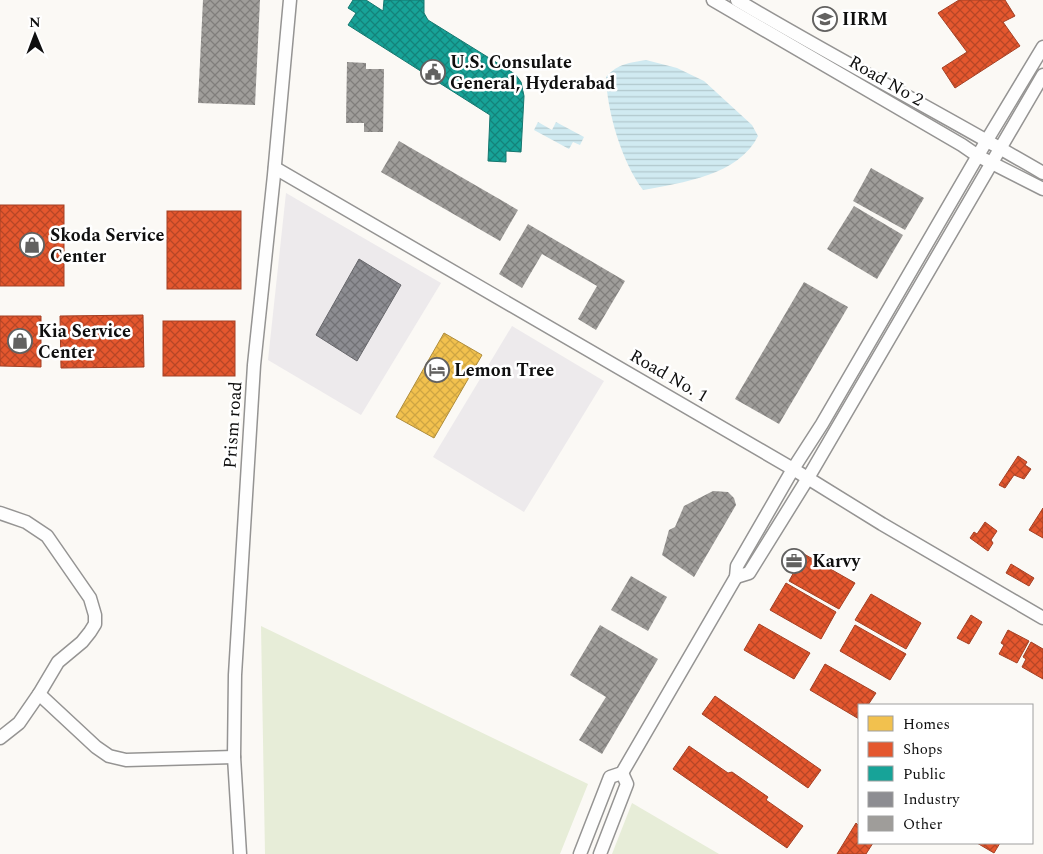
<svg xmlns="http://www.w3.org/2000/svg" width="1043" height="854" viewBox="0 0 1043 854" font-family="Spectral,serif">
  <defs>
    <pattern id="water-rules" width="6" height="5" patternUnits="userSpaceOnUse" patternTransform="scale(1.25)"><rect width="6" height="5" fill="#d0eaf1"/><path d="M0 2.5h6" fill="none" stroke="#b1c8cd"/></pattern>
    <pattern id="homes-cross-hatch" width="8" height="8" patternUnits="userSpaceOnUse" patternTransform="scale(1.25)"><rect width="8" height="8" fill="#f2c14e"/><path d="M0 0l8 8M0 8l8-8" fill="none" stroke="#cea543"/></pattern>
    <pattern id="shops-cross-hatch" width="8" height="8" patternUnits="userSpaceOnUse" patternTransform="scale(1.25)"><rect width="8" height="8" fill="#e4572e"/><path d="M0 0l8 8M0 8l8-8" fill="none" stroke="#b74626"/></pattern>
    <pattern id="public-cross-hatch" width="8" height="8" patternUnits="userSpaceOnUse" patternTransform="scale(1.25)"><rect width="8" height="8" fill="#17a398"/><path d="M0 0l8 8M0 8l8-8" fill="none" stroke="#13837a"/></pattern>
    <pattern id="industry-cross-hatch" width="8" height="8" patternUnits="userSpaceOnUse" patternTransform="scale(1.25)"><rect width="8" height="8" fill="#8d8d92"/><path d="M0 0l8 8M0 8l8-8" fill="none" stroke="#727276"/></pattern>
    <pattern id="building-cross-hatch" width="8" height="8" patternUnits="userSpaceOnUse" patternTransform="scale(1.25)"><rect width="8" height="8" fill="#9f9d9a"/><path d="M0 0l8 8M0 8l8-8" fill="none" stroke="#807e7c"/></pattern>
  </defs>
  <rect width="100%" height="100%" fill="#fbf9f5"/>
  <g fill="#edeaec">
    <polygon points="286,193 441,283 361,415 268,360"/>
    <polygon points="512,326 604,381 524,512 433,457"/>
  </g>
  <g fill="#e7edd8">
    <polygon points="261,626 588,784 560,854 265,854"/>
    <polygon points="632,803 719,854 612,854"/>
  </g>
  <g fill="url(#water-rules)">
    <path d="M646,60L677,68L704,81L752,125L758,136C739,175 682,183 643,190C622,162 607,112 606,77C619,63 629,63 646,60Z"/>
    <polygon points="538,122 552,130 556,122 584,137 580,145 573,142 569,149 534,130"/>
  </g>
  <polygon fill="url(#homes-cross-hatch)" stroke="#ae8c3b" points="444,333 482,355 434,438 396,417"/>
  <g fill="url(#shops-cross-hatch)" stroke="#a44125">
    <polygon points="959,0 1005,0 1015,16 1003,22 1020,46 955,88 942,68 967,52 938,13"/>
    <rect x="0" y="205" width="64" height="81"/>
    <rect x="167" y="211" width="74" height="78"/>
    <polygon points="143,315 144,367 61,368 60,316"/>
    <polygon points="0,316 41,316 41,367 0,366"/>
    <rect x="163" y="321" width="72" height="55"/>
    <polygon points="1018,456 1027,462 1025,465 1031,469 1024,479 1014,475 1005,488 999,485"/>
    <polygon points="1043,508 1043,538 1029,530"/>
    <polygon points="985,522 997,531 991,540 993,543 988,551 970,538 974,532 977,534"/>
    <polygon points="804,554 855,583 839,609 789,581"/>
    <polygon points="1011,564 1034,578 1029,586 1006,573"/>
    <polygon points="786,583 836,612 821,639 770,610"/>
    <polygon points="871,594 921,623 906,649 855,620"/>
    <polygon points="971,615 982,622 969,644 957,638"/>
    <polygon points="759,624 810,653 794,679 744,650"/>
    <polygon points="855,625 906,654 890,680 840,651"/>
    <polygon points="1008,630 1029,641 1017,663 999,654 1004,645 1001,643"/>
    <polygon points="1031,642 1043,649 1043,679 1022,667 1026,659 1023,657"/>
    <polygon points="825,664 876,693 868,705 859,705 859,719 810,690"/>
    <polygon points="715,696 821,770 808,788 702,714"/>
    <polygon points="689,746 728,773 732,772 768,797 766,800 803,826 787,848 673,769"/>
    <polygon points="856,823 859,826 859,843 873,843 866,854 837,854"/>
    <polygon points="977,843 1000,843 994,853"/>
  </g>
  <polygon fill="url(#public-cross-hatch)" stroke="#15776f" points="353,0 366,0 383,11 384,0 424,0 424,13 428,20 515,74 521,82 524,96 521,152 506,151 506,162 488,161 490,115 348,25 356,13 348,8"/>
  <polygon fill="url(#industry-cross-hatch)" stroke="#67676b" points="359,259 401,285 357,361 316,335"/>
  <g fill="url(#building-cross-hatch)">
    <polygon points="203,0 260,0 255,105 198,103"/>
    <polygon points="347,62 366,63 366,69 384,69 383,132 364,132 364,123 346,123"/>
    <polygon points="399,141 518,210 500,241 381,172"/>
    <polygon points="871,168 924,198 905,230 853,201"/>
    <polygon points="854,206 903,235 877,279 827,249"/>
    <polygon points="528,224 625,281 596,330 578,319 597,286 542,254 522,288 499,274"/>
    <polygon points="804,282 848,307 779,424 735,399"/>
    <polygon points="713,491 728,492 734,498 736,505 694,577 662,555 669,530 675,527 684,506"/>
    <polygon points="631,576 667,597 648,631 611,610"/>
    <polygon points="600,625 658,659 602,754 579,740 606,697 570,675"/>
  </g>
  <g fill="none" stroke-linecap="round" stroke-linejoin="round">
    <defs>
      <g id="minor">
        <polyline points="713,0 962,145 978,156 1043,189"/>
        <path d="M737,0C838,60 942,114 1043,173"/>
        <polyline points="275,168 793,469 882,524 1043,618"/>
        <polyline points="0,513 26,522 47,536 90,598 95,615 95,624 90,632 82,642 58,662 39,694 19,723 0,738"/>
        <polyline points="736,577 749,573 808,478 1043,75"/>
        <polyline points="39,694 96,747 109,756 126,760 234,757"/>
        <polyline points="240,854 234,757 235,675 254,365 274,175 290,0"/>
        <polyline points="580,854 610,777 622,773 736,577 737,566 793,469 822,424 987,140 1043,47"/>
        <polyline points="600,854 627,784 622,773"/>
      </g>
    </defs>
    <use href="#minor" stroke="#959493" stroke-width="15"/>
    <use href="#minor" stroke="#fefefe" stroke-width="12"/>
  </g>
  <defs>
    <symbol id="university-ring" viewBox="-11 -11 22 22"><circle r="9.5" fill="#fff" stroke="#626160" stroke-width="1.5"/><path d="M0-5L7-2L0 1L-7-2ZM-4 1L0 2.5L4 1V4Q0 6-4 4Z" fill="#626160"/></symbol>
    <symbol id="civic-ring" viewBox="-11 -11 22 22"><circle r="9.5" fill="#fff" stroke="#626160" stroke-width="1.5"/><path d="M-.6-6.5H3V-4.5H.6V-3L4-1V1h2V6H-6V1h2V-1L-.6-3ZM-1.2 2.5V6h2.4V2.5Z" fill="#626160"/></symbol>
    <symbol id="shop-ring" viewBox="-11 -11 22 22"><circle r="9.5" fill="#fff" stroke="#626160" stroke-width="1.5"/><path d="M-5-2.5h2.3a2.7 3.5 0 0 1 5.4 0H5L5.5 6h-11ZM-1.5-2.5h3a1.5 2.3 0 0 0-3 0Z" fill="#626160"/></symbol>
    <symbol id="hotel-ring" viewBox="-11 -11 22 22"><circle r="9.5" fill="#fff" stroke="#626160" stroke-width="1.5"/><path d="M-6-4.5h1.5V1H6V5H4.5V3h-9V5H-6ZM-4 0a1.8 1.8 0 1 1 3.6 0ZM.5 0V-2.5h3Q6-2.5 6 0Z" fill="#626160"/></symbol>
    <symbol id="office-ring" viewBox="-11 -11 22 22"><circle r="9.5" fill="#fff" stroke="#626160" stroke-width="1.5"/><path d="M-6-3h4V-5.5h4V-3h4V5H-6ZM-1-4.5V-3h2v-1.5ZM-6 0V1H6V0Z" fill="#626160"/></symbol>
  </defs>
  <g fill-rule="evenodd">
    <use href="#university-ring" x="811" y="5" width="28" height="28"/>
    <use href="#civic-ring" x="419" y="58" width="28" height="28"/>
    <use href="#shop-ring" x="18" y="231" width="28" height="28"/>
    <use href="#shop-ring" x="6" y="327" width="28" height="28"/>
    <use href="#hotel-ring" x="423" y="356" width="28" height="28"/>
    <use href="#office-ring" x="780" y="547" width="28" height="28"/>
  </g>
  <g text-anchor="middle" dominant-baseline="central" stroke-width="5" stroke-linejoin="round" paint-order="stroke">
    <g font-size="18" font-weight="bold" fill="#0f0f0f" stroke="#fff" text-anchor="start">
      <text x="842" y="19">IIRM</text>
      <text x="450" y="62">U.S. Consulate<tspan x="450" dy="21">General, Hyderabad</tspan></text>
      <text x="50" y="235">Skoda Service<tspan x="50" dy="21">Center</tspan></text>
      <text x="38" y="331">Kia Service<tspan x="38" dy="21">Center</tspan></text>
      <text x="454" y="370">Lemon Tree</text>
      <text x="812" y="561">Karvy</text>
    </g>
    <g font-size="18" fill="#0f0f0f" stroke="#fff">
      <text transform="translate(886 81) rotate(30)">Road No 2</text>
      <text transform="translate(669 376) rotate(30)">Road No. 1</text>
      <text transform="translate(233 425) rotate(-86)">Prism road</text>
    </g>
  </g>
  <rect x="858" y="704" width="175" height="140" fill="#ffffff" stroke="#9f9f9f"/>
  <rect x="868" y="716" width="25" height="15" fill="#f2c14e" stroke="#9f9f9f"/>
  <text x="903" y="729" font-size="15" fill="#0f0f0f">Homes</text>
  <rect x="868" y="742" width="25" height="15" fill="#e4572e" stroke="#9f9f9f"/>
  <text x="903" y="754" font-size="15" fill="#0f0f0f">Shops</text>
  <rect x="868" y="766" width="25" height="15" fill="#17a398" stroke="#9f9f9f"/>
  <text x="903" y="779" font-size="15" fill="#0f0f0f">Public</text>
  <rect x="868" y="792" width="25" height="15" fill="#8d8d92" stroke="#9f9f9f"/>
  <text x="903" y="804" font-size="15" fill="#0f0f0f">Industry</text>
  <rect x="868" y="816" width="25" height="15" fill="#9f9d9a" stroke="#9f9f9f"/>
  <text x="903" y="829" font-size="15" fill="#0f0f0f">Other</text>
  <g transform="translate(35 35) rotate(359)" stroke="#ffffff" stroke-width="4" paint-order="stroke">
  <path d="M0-4L9 19L0 12L-9 19Z" fill="#0f0f0f"/>
  <text y="-8" font-size="14" font-weight="bold" text-anchor="middle" fill="#0f0f0f">N</text>
  </g>
</svg>
